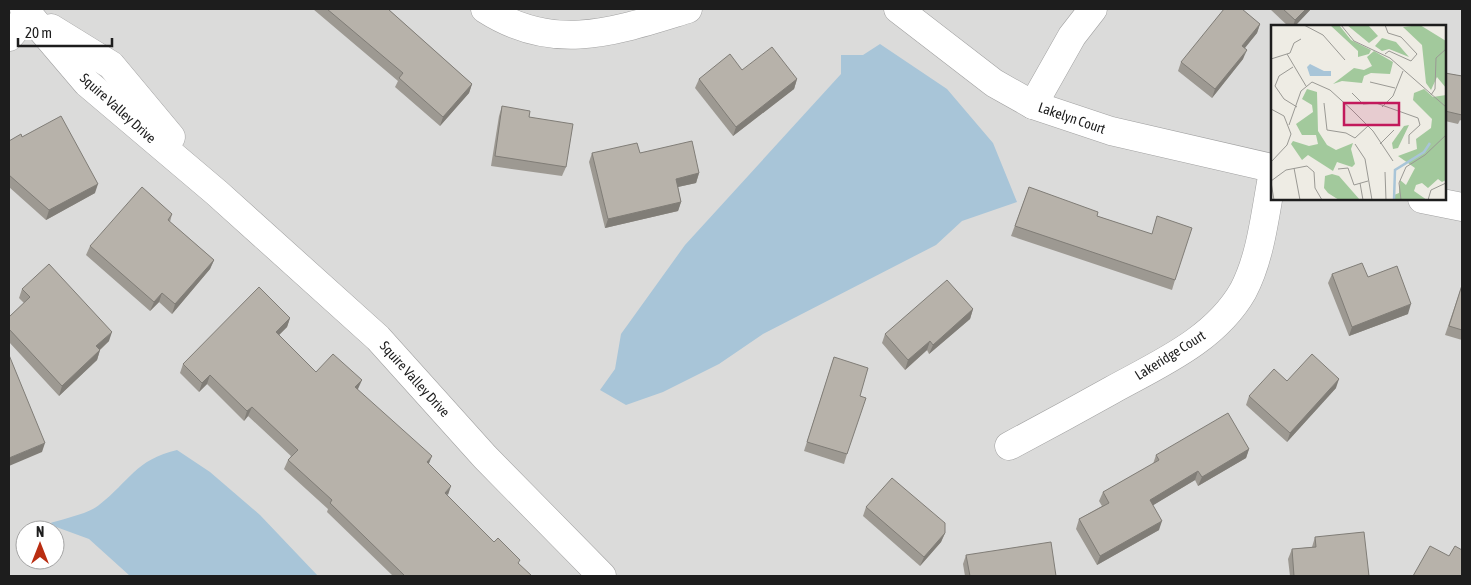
<svg xmlns="http://www.w3.org/2000/svg" width="1471" height="585" viewBox="0 0 1471 585" font-family="'Asap Condensed',sans-serif">
  <rect width="100%" height="100%" fill="#eeece4"/>
  <path fill="#dbdbda" fill-rule="evenodd" d="M9,9H1462V576H9ZM1272,26H1445V199H1272ZM25,530H55V560H25Z"/>
  <g fill="#a8c5d8">
    <polygon points="880,44 947,89 993,143 1017,202 962,221 936,245 763,334 719,364 663,392 626,405 600,390 615,369 621,334 685,245 841,74 841,55 863,55"/>
    <path d="M177,450L210,472L260,515L318,576H130L89,539L48,524C61,519 89,514 99,505C130,481 135,460 177,450Z"/>
  </g>
  <g fill="none" stroke-linecap="round" stroke-linejoin="round">
    <defs>
      <g id="minor">
        <polyline points="24,9 87,83 217,193 378,338 485,457 602,576"/>
        <path d="M485,9C555,54 616,31 688,9"/>
        <polyline points="898,9 994,83 1033,105 1111,131 1272,168"/>
        <polyline points="51,28 111,65 171,137"/>
        <polyline points="9,37 29,13"/>
        <polyline points="1033,105 1072,36 1093,9"/>
        <polyline points="1422,199 1462,207"/>
        <path d="M1009,446C1043,428 1078,409 1112,390C1159,364 1215,340 1243,291C1261,257 1265,214 1272,177"/>
      </g>
    </defs>
    <use href="#minor" stroke="#a1a1a1" stroke-width="29"/>
    <use href="#minor" stroke="#fff" stroke-width="28"/>
  </g>
  <g fill="#9d9992">
    <polygon points="313,9 388,9 472,84 469,93 440,126 395,87 398,81"/>
    <polygon points="1270,9 1311,9 1295,26 1288,26"/>
    <polygon points="1260,24 1257,33 1245,48 1243,59 1212,98 1178,71 1181,62"/>
    <polygon points="742,70 797,79 794,89 733,136 695,88 699,79"/>
    <polygon points="1445,73 1462,76 1462,121 1460,120 1458,124 1445,121"/>
    <polygon points="502,106 529,117 566,167 562,176 491,166 499,116"/>
    <polygon points="22,137 95,193 46,220 9,187 9,141"/>
    <polygon points="592,153 640,153 699,173 696,183 678,187 681,202 678,211 605,228 589,162"/>
    <polygon points="1029,187 1097,216 1151,234 1175,280 1172,290 1011,236"/>
    <polygon points="172,214 170,222 214,260 210,269 172,314 159,302 150,311 86,255 90,246"/>
    <polygon points="1332,274 1368,277 1408,314 1349,336 1328,283"/>
    <polygon points="1462,285 1462,340 1445,335"/>
    <polygon points="22,289 109,341 100,350 97,360 59,396 9,342 9,317 24,303 19,298"/>
    <polygon points="973,309 970,319 929,354 927,350 905,370 882,343 885,334"/>
    <polygon points="290,318 287,327 279,335 316,372 358,389 358,390 429,464 447,496 494,542 532,576 393,576 327,512 328,509 284,469 288,460 291,456 248,416 244,421 207,384 199,392 180,373 183,364"/>
    <polygon points="834,357 860,396 847,454 844,464 804,451"/>
    <polygon points="1287,381 1336,388 1287,442 1246,405 1249,396"/>
    <polygon points="1249,449 1246,458 1198,486 1195,480 1153,505 1159,530 1097,565 1076,529 1079,519 1102,506 1099,501 1103,492 1153,464 1156,455"/>
    <polygon points="866,507 945,533 941,542 920,566 863,516"/>
    <polygon points="1315,537 1369,576 1290,576 1288,559 1292,549 1312,547"/>
    <polygon points="966,555 1056,576 965,576 963,564"/>
  </g>
  <g fill="#807d77">
    <polygon points="1306,9 1311,9 1295,26 1293,26 1295,20"/>
    <polygon points="1260,24 1257,33 1239,55 1242,46"/>
    <polygon points="1247,50 1243,59 1212,98 1215,89"/>
    <polygon points="797,79 794,89 733,136 736,127"/>
    <polygon points="472,84 469,93 440,126 443,117"/>
    <polygon points="699,173 696,183 673,188 676,179"/>
    <polygon points="98,184 95,193 46,220 49,210"/>
    <polygon points="681,202 678,211 605,228 608,219"/>
    <polygon points="214,260 210,269 172,314 175,304"/>
    <polygon points="162,293 159,302 150,311 154,302"/>
    <polygon points="1411,304 1408,314 1349,336 1352,327"/>
    <polygon points="973,309 970,319 929,354 933,345"/>
    <polygon points="290,318 287,327 273,341 276,332"/>
    <polygon points="112,332 109,341 93,356 96,346"/>
    <polygon points="930,341 927,350 905,370 908,360"/>
    <polygon points="100,350 97,360 59,396 62,386"/>
    <polygon points="210,375 207,384 199,392 202,383"/>
    <polygon points="1339,379 1336,388 1287,442 1290,433"/>
    <polygon points="362,380 358,389 352,397 355,387"/>
    <polygon points="252,407 248,416 244,421 247,411"/>
    <polygon points="45,443 42,452 9,466 9,458"/>
    <polygon points="1249,449 1246,458 1198,486 1202,477"/>
    <polygon points="432,456 428,466 427,462"/>
    <polygon points="1198,471 1195,480 1147,509 1150,500"/>
    <polygon points="451,486 448,495 445,493"/>
    <polygon points="1162,521 1159,530 1097,565 1100,556"/>
    <polygon points="945,533 941,542 920,566 924,557"/>
  </g>
  <g fill="#b7b2aa" stroke="#807d77">
    <polygon points="327,9 388,9 472,84 443,117 399,78 403,73"/>
    <polygon points="1224,9 1242,9 1260,24 1242,46 1247,50 1215,89 1181,62"/>
    <polygon points="1283,9 1306,9 1295,20"/>
    <polygon points="772,47 797,79 736,127 699,79 730,54 742,70"/>
    <polygon points="1445,73 1462,76 1462,115 1445,111"/>
    <polygon points="502,106 530,111 529,117 573,124 566,167 495,156"/>
    <polygon points="61,116 98,184 49,210 9,175 9,141 21,134 22,137"/>
    <polygon points="692,141 699,173 676,179 681,202 608,219 592,153 637,143 640,153"/>
    <polygon points="142,187 172,214 168,220 214,260 175,304 162,293 154,302 90,246"/>
    <polygon points="1029,187 1098,212 1097,216 1152,234 1157,216 1192,228 1175,280 1015,226"/>
    <polygon points="1362,263 1368,277 1397,266 1411,304 1352,327 1332,274"/>
    <polygon points="49,264 112,332 96,346 100,350 62,386 9,329 9,317 30,297 22,289"/>
    <polygon points="947,280 973,309 933,345 930,341 908,360 885,334"/>
    <polygon points="1462,285 1462,330 1449,326"/>
    <polygon points="259,287 290,318 276,332 316,372 333,354 362,380 355,387 432,456 427,462 451,486 445,493 494,542 498,538 520,560 518,563 532,576 403,576 404,575 330,503 332,500 288,460 298,450 252,407 247,411 210,375 202,383 183,364"/>
    <polygon points="1312,354 1339,379 1290,433 1249,396 1274,369 1287,381"/>
    <polygon points="9,355 45,443 9,458"/>
    <polygon points="834,357 868,368 860,396 866,398 847,454 807,442"/>
    <polygon points="1228,413 1249,449 1202,477 1198,471 1150,500 1162,521 1100,556 1079,519 1109,503 1103,492 1159,460 1156,455"/>
    <polygon points="892,478 945,523 945,533 924,557 866,507"/>
    <polygon points="1364,532 1369,576 1294,576 1292,549 1316,547 1315,537"/>
    <polygon points="1051,542 1056,576 970,576 966,555"/>
    <polygon points="1430,546 1449,556 1455,546 1462,550 1462,576 1413,576"/>
  </g>
  <g text-anchor="middle" dominant-baseline="central" stroke-width="4.5" stroke-linejoin="round" paint-order="stroke">
    <g font-size="14" fill="#1d1d1d" stroke="#fff">
      <text transform="translate(118 108) rotate(42)">Squire Valley Drive</text>
      <text transform="translate(1072 118) rotate(19)">Lakelyn Court</text>
      <text transform="translate(1170 355) rotate(-32)">Lakeridge Court</text>
      <text transform="translate(415 379) rotate(48)">Squire Valley Drive</text>
    </g>
  </g>
  <g transform="translate(1271 25)">
    <rect width="175" height="175" fill="#eeece4"/>
    <path d="M59,0H68L80,15L100,25L98,29L87,32V26ZM76,0H97L107,11L98,18ZM149,0L175,16V63L166,52L160,65L155,58L151,20L132,2ZM111,13L125,17L138,32L118,24L111,26L104,21ZM103,26L122,37L119,49L100,48L93,51L91,58L71,56L62,59L83,43L93,45L101,41L96,32ZM36,64L46,67L47,106L56,120L65,125L82,118L80,124L84,139L81,142L66,137L62,146L37,130L31,135L20,119L22,116L38,121L47,119L45,110H31L25,99L42,87L41,80L31,74ZM153,64L162,72L175,70V155L171,157L167,154L157,163L151,158L145,160L143,166L156,175H123V170L128,168L129,155L135,160L144,143L127,131L146,124L145,114L160,103L161,94L142,75L143,68ZM138,100L127,123L122,124L121,118L133,101ZM61,149L68,151L89,175H68L57,168L53,163L54,151Z" fill="#a2c99c"/>
    <path d="M39,39L53,46H60V51H39L36,42Z" fill="#a8c5d8"/>
    <path fill="none" stroke="#a8c5d8" stroke-width="2.5" d="M123,175L124,145L153,127L159,118"/>
    <path fill="none" stroke="#9a9994" stroke-width="1" d="M33,0L52,10L74,35M70,0L83,16L119,33L175,82M114,0L117,8L130,12L146,29L140,36L118,26L114,29M16,29L35,61M0,34L19,28L23,18L30,14M22,42L8,51L4,61L13,74L26,82M99,57L124,63M81,68L92,79L105,78L147,93L149,100L138,110V119M160,70L164,64L165,33L175,24M53,78L56,105L75,108L84,113L97,101M111,82L122,71L132,46M0,84L13,91L20,109L16,120L0,137M80,84L102,106L122,136M18,100L30,66L41,57L59,65L81,85M84,119L94,134L101,175M109,119L123,105M23,143L29,175M67,144L77,143L83,160L97,156M114,147L115,175M0,156L15,145L36,141L43,147L44,163L51,175M0,157L3,175M89,158L92,175M130,175L128,158L135,142L154,130L175,110M157,175L160,165L175,158"/>
    <path fill="#c2185b" fill-opacity="0.15" stroke="#c2185b" stroke-width="2.5" d="M73,78H128V100H73Z"/>
    <rect width="175" height="175" fill="none" stroke="#1d1d1d" stroke-width="2.5"/>
  </g>
  <rect width="1471" height="585" fill="none" stroke="#1d1d1d" stroke-width="20"/>
  <g transform="translate(40 545)"><circle r="24" fill="#ffffff" stroke="#a5a5a5"/>
  <path d="M0-4L9 19L0 12L-9 19Z" fill="#b92d11"/>
  <text y="-8" font-size="14" font-weight="bold" text-anchor="middle" fill="#1d1d1d">N</text>
  </g>
  <path d="M18 38v8h94v-8" fill="none" stroke="#1d1d1d" stroke-width="2.5"/>
  <text x="25" y="38" font-size="15" fill="#1d1d1d" stroke="#ffffff" stroke-width="4" paint-order="stroke">20 m</text>
</svg>
